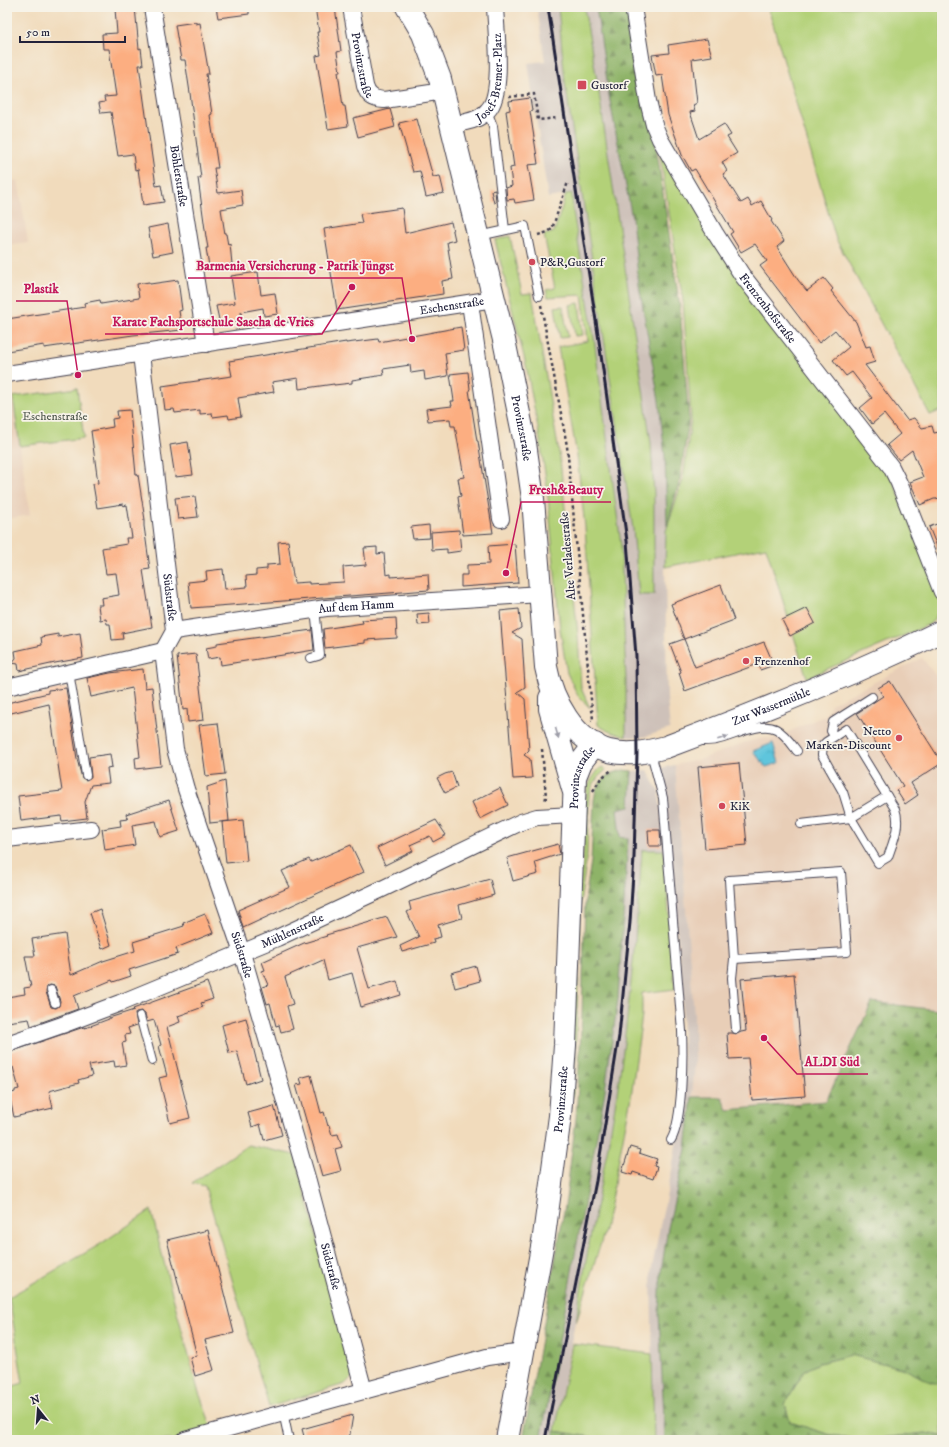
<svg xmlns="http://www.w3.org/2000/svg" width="949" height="1447" viewBox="0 0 949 1447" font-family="'IM FELL DW Pica',serif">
  <defs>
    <pattern id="forest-firs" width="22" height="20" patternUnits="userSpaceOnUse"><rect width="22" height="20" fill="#8eb368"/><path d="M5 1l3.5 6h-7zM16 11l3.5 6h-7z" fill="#749157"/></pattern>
    <pattern id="water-ripples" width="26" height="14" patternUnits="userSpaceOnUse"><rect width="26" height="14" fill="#5ec5dc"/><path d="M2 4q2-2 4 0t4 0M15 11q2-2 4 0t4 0" fill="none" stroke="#51a9be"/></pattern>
  </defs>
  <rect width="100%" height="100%" fill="#f7f3e8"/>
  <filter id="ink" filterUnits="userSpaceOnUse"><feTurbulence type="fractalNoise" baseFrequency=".025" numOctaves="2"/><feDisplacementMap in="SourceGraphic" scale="8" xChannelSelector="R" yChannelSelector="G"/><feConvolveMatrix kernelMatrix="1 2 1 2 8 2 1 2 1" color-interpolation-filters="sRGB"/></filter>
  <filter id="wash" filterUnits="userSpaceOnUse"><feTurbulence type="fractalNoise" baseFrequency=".012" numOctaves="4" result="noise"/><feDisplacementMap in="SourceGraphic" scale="16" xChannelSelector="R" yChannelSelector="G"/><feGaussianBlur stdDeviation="0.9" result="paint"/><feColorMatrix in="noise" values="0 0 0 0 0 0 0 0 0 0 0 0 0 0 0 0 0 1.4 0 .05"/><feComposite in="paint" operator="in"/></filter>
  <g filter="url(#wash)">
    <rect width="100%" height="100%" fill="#f1dbbc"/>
    <g fill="#e8ceb7">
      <polygon points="18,180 28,243 7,246 7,182"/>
      <polygon points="11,385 30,515 7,519 7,386"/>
      <polygon points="922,658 942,684 942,997 937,1010 872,1002 826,1101 726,1110 722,1097 692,1097 695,1063 694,1014 675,765 702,759 746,742 763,738 773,739 826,715 831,704"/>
    </g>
    <g fill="#cec1b9">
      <polygon points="537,7 596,7 610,101 632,218 639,285 659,401 665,457 667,526 665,567 667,698 670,729 643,737 626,737 626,681 621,545 594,338 573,211 572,194 548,198 528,63 545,61"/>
      <polygon points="675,765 694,1014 695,1063 692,1097 686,1149 668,1228 661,1272 659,1313 665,1440 654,1440 651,1273 662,1216 672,1170 684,1097 682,989 664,785 661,774 661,768"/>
      <polygon points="648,770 653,782 659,791 675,989 630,994 625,1040 614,1112 553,1440 541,1440 595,1152 618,999 628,839 620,837 617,808 630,806 632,771"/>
    </g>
    <g fill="#b3d178" stroke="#6a7a5a">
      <polygon points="558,7 584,7 598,86 651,443 654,494 654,595 639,595 633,529 565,82"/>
      <polygon points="768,7 942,7 942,410 930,415 836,239"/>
      <polygon points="659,149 892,478 941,601 937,615 930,624 807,678 766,547 665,567 666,531 683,479 691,419 683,301"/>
      <polygon points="572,193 573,211 594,338 621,545 626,681 626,737 608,731 598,725 585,527 577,456 558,347 588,341 582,295 548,297 546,290 555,288 544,235 554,232 566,194"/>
      <polygon points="510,236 522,294 532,293 560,459 578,635 581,688 590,708 578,696 567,673 560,629 547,486 538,428 526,365 495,240"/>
      <polygon points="579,303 583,335 575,336 570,305"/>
      <polygon points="563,306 568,337 560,338 555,307"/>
      <polygon points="77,388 84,438 20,446 13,397"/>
      <polygon points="603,767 606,770 598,777 592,787 589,797 587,856 580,905 577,1018 573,1097 569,1097 577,897 583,857 585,804 587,789 591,780 599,769"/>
      <path d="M642,850H664L675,989L642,993V1015L631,1097L605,1230L576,1322C586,1251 602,1182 614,1112C628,1026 636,938 642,850Z"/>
      <polygon points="248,1145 295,1155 354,1375 345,1384 269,1407 205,1186 192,1183"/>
      <polygon points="151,1210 169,1282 198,1390 212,1428 173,1440 7,1440 7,1388 23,1383 9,1297 99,1245"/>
      <polygon points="572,1344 652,1354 654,1440 609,1440 555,1431"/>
      <polygon points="851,1355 905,1369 928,1381 942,1385 942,1436 925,1433 861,1440 827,1434 790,1422 785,1404 804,1371 819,1363"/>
    </g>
    <g fill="url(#forest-firs)" stroke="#586a52">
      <polygon points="596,7 629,7 656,145 680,308 689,419 680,480 667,526 665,457 659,401 639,285 632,218 610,101"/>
      <polygon points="623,770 632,771 630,806 617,809 620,837 628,839 618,999 604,1097 541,1440 523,1440 566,1199 576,1118 582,1014 585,900 591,861 594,800 596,789 602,780 609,774"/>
      <polygon points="942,997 942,1385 928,1381 905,1369 851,1355 819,1363 804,1371 785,1404 790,1422 827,1434 861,1440 665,1440 659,1313 661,1272 668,1228 686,1149 692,1097 722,1097 727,1110 826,1101 872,1002 937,1010"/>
      <polygon points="555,1431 609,1440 553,1440"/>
      <polygon points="925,1433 942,1436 942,1440 867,1440"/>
    </g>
    <polygon fill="url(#water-ripples)" stroke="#40748c" points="773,743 779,763 766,767 753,751"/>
    <g id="blocks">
      <g fill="#fcae81" fill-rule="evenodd">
        <polygon points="135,7 139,49 141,48 143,65 139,65 156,186 161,185 164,202 143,205 138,169 135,170 133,154 118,156 111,112 101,113 99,103 105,102 104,97 116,96 109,49 103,49 102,34 117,33 115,9"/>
        <polygon points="216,7 249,7 249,14 218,18"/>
        <polygon points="315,7 335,7 341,51 337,52 340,72 338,72 343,106 345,106 348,126 328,129 316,56 321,55 317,32 319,32"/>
        <polygon points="196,22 196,24 200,23 209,74 206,74 212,114 210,115 218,168 214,168 218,193 241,190 243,205 221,209 225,234 226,234 228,245 230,244 232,264 218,267 218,265 209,266 206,248 208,248 206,237 198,178 201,178 190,93 185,60 181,60 175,25"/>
        <polygon points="707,39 712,56 692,59 697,103 693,105 695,111 690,112 699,139 724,124 731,135 727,137 737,153 722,162 727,171 723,174 741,203 748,199 752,206 761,201 772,220 771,221 784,241 777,247 798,280 807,291 824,278 833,289 831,291 856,322 866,347 870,346 875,362 865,365 907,420 914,418 922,428 932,426 934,433 939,432 942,438 942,497 936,499 934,499 920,505 910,482 923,477 912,450 899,460 887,445 900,434 884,414 872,424 860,408 872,398 852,372 846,376 833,360 849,347 835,330 819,343 760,266 767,261 755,244 741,252 730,234 733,232 695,169 691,171 682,155 668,115 662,75 656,76 652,55 669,53 668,45"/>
        <polygon points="530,98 532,110 530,111 538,164 528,165 534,200 515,203 514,199 507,200 506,188 512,186 510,168 514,167 506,111 510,110 509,101"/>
        <polygon points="390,109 395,127 358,137 353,118"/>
        <polygon points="417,119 433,177 440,176 444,193 426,197 420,171 413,172 399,123"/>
        <polygon points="495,190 496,202 494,203 491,191"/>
        <polygon points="402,208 405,233 451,222 455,240 447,242 453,279 442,281 443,294 337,310 324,229 362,223 360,214"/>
        <polygon points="168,224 173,252 153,256 148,228"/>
        <polygon points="258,272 261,295 275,293 278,314 264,316 263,308 241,312 242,321 220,324 216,306 235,303 231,276"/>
        <polygon points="178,280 182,310 179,311 182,330 133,335 44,348 44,345 7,351 7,338 10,337 7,319 85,307 84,303 100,300 101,304 139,298 137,284 149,282 150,284"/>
        <polygon points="461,327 464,350 445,353 448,376 425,380 424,371 411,373 410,365 383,369 384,375 352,380 352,383 334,385 334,384 299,389 298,378 272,382 274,392 238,398 241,417 229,419 228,415 213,417 212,413 200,414 200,410 175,413 174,409 165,410 162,386 232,376 229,361 346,342 346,343 378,339 379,342"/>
        <polygon points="468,372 470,389 469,390 477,441 478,441 493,533 463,535 458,497 461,496 458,478 464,477 455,426 451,426 450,419 428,421 426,409 452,406 451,401 454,401 450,374"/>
        <polygon points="130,410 136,475 138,475 145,520 144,520 144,526 150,569 143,570 152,627 122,633 123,639 112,640 110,624 107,624 106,619 100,620 98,605 102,605 101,598 119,595 116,573 106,574 102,548 127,544 126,538 132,538 127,505 123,506 123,504 97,508 93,484 98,483 91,431 113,427 112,419 118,418 117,411"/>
        <polygon points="188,442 193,475 175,477 170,445"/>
        <polygon points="195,496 198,517 178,519 175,498"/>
        <polygon points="942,522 942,559 929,527"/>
        <polygon points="429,525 430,538 413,539 411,527"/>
        <polygon points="459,530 461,551 447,553 447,549 432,550 431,532"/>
        <polygon points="288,541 294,583 309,582 309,584 344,582 343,567 366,565 364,548 377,547 377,554 384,553 386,575 391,574 391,577 428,574 429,590 191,608 188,582 207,580 206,571 223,569 225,589 247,587 246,576 256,575 256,570 267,569 267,565 280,564 278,542"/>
        <polygon points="515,544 518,583 461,587 461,575 467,575 467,565 489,564 488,546"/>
        <polygon points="721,585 734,620 684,639 671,604"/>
        <polygon points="807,608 815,623 790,636 782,620"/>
        <polygon points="519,609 521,628 512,633 522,639 525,687 517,692 525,699 529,750 524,755 530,759 532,778 513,779 500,611"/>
        <polygon points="429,613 430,624 418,625 417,614"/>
        <polygon points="396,618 397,638 365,640 365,643 325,648 323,629 363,623 362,620"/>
        <polygon points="312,630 314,650 221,665 220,657 208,659 206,648 217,646 217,643"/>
        <polygon points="80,633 83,658 55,663 19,671 18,664 12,663 16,658 15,651 42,645 41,637 58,634 58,637"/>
        <polygon points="684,639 695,667 764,642 774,665 760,670 758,664 685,691 679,673 681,672 670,644"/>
        <polygon points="196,654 204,720 188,722 187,709 183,710 177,656"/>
        <polygon points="143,669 145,688 152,687 161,766 136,769 135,758 140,757 132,688 91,697 87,678 110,673"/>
        <polygon points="890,681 942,763 911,783 918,795 905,804 896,790 903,786 857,713 883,696 878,688"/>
        <polygon points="66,688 77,759 82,778 86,780 91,777 89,757 110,754 112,767 107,768 109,783 91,785 85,802 87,818 62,821 61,816 21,821 18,796 62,791 49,704 7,714 7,703 48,693 48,690"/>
        <polygon points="218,723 225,774 206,776 199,725"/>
        <polygon points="739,763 747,845 705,849 698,767"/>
        <polygon points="452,772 457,787 445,793 437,778 445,774"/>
        <polygon points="225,781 229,821 210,823 207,787"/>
        <polygon points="500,788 508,805 480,819 472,802"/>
        <polygon points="169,800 179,831 160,837 156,821 132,825 135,845 105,850 102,829 121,826 120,820 128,819 126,814"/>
        <polygon points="243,820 247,861 226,863 222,822"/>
        <polygon points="436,820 446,835 433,842 430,836 410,845 413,851 385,865 377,848"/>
        <polygon points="648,830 660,830 661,846 649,846"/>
        <polygon points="558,844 560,854 535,862 538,874 513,881 507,858"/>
        <polygon points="351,845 364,872 243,928 238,910 290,887 282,871 309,859 311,862"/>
        <polygon points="490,879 494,895 459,905 462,918 438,925 441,937 433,939 434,943 402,952 400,946 419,937 407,912 411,910 409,902"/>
        <polygon points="100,909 111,945 102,949 90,913"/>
        <path d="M205,914L213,933L176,948L178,954L129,970L131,976L113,982L112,980L74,996L78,1009L31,1026L29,1019L7,1022V997L25,994L24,988L31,987L25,956H35L32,939L65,934L71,975L103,961L135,951L133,942L184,926L183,923ZM50,985L55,986L60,1001L59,1006L56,1008L51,1007L46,992L47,987Z"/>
        <polygon points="387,917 397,937 357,948 369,989 397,981 401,995 361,1007 352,973 328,980 323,960 285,977 293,1004 287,1006 293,1029 281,1032 279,1025 276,1026 270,1003 267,1004 262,987 268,985 262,971 265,970 262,962 304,943 327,936 326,935"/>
        <polygon points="476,966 480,981 455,988 451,973"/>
        <polygon points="794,974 805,1096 752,1100 748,1058 729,1059 727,1033 732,1033 737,1034 741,1032 746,1031 741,979"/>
        <polygon points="207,982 213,999 201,1003 203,1007 178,1016 180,1022 167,1027 190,1118 170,1123 159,1078 167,1076 159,1046 161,1045 154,1020 147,1022 145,1014 141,1011 136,1012 135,1014 137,1025 128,1028 130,1034 125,1035 126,1042 122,1043 126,1065 115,1067 114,1061 89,1065 92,1076 78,1080 79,1083 49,1091 53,1108 14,1117 9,1094 15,1092 15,1090 19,1089 13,1067 7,1068 7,1053 84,1027 85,1028 109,1019 109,1018 134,1010 133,1009"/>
        <polygon points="246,1018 261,1079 246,1084 237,1051 229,1053 222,1025"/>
        <polygon points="311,1075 321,1113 324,1112 328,1126 329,1125 332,1135 338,1134 342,1147 335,1149 341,1171 322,1176 296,1085 302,1084 300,1078"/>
        <polygon points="274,1106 282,1135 264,1140 260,1124 252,1127 248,1113"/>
        <polygon points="630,1147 640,1150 639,1153 657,1159 654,1166 657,1167 653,1179 633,1172 632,1175 622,1172"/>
        <polygon points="208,1230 234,1333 205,1340 214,1370 195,1376 190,1357 197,1356 167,1240"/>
        <polygon points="353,1415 349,1440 305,1440 302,1429"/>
      </g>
    </g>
  </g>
  <g filter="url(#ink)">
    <use href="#blocks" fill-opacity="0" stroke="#413e4e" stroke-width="1"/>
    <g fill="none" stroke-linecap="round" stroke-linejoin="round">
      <defs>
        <g id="lane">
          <polyline points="487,111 493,126 505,230"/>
          <polyline points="479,236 525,226 539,296"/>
          <polyline points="311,658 318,656 320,655 315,609"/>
          <polyline points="69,672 86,775"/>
          <path d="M846,729L895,809C901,825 893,842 888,857L878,863L851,818L843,792L822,755L823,745L826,742Z"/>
          <polyline points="834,736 831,731 833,722 872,697"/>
          <path d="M703,741C707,741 712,741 716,740C732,737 760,721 776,729C784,733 791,743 797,751"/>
          <path d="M651,753L663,798L682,1031C683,1055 683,1120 671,1140"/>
          <polyline points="801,824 851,818 887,796"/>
          <polygon points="841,872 847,952 734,959 729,880"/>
          <polyline points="734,959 732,978 736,1029"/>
          <polyline points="51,990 55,1003"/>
          <polyline points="140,1016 152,1061"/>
          <polyline points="283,1412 289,1440"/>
        </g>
        <g id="street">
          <path id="s1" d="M152,7L206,344"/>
          <path id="s2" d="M351,7L365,86C368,96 373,99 384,100L444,91"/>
          <path id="s3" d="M633,7L648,101L654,125L660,139L715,233L742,275L891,467L899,483L942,592"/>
          <path id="s4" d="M452,125C465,122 479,121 488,110C504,94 496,30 495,7"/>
          <polyline points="470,303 501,519"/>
          <path id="s5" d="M141,354L174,631L163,651L175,749L186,789L242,953L308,1181L364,1391"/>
          <path id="s6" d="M7,374L494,299"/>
          <path id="s7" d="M174,631L326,608L540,594"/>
          <polyline points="7,687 163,651"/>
          <polyline points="7,839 91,829"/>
          <path id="s8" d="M7,1044L62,1025L120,1003L277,938L382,889L521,822L537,817L573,815"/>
          <polyline points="185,1440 487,1357 523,1352"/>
        </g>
        <g id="secondary">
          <path id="s9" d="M407,7L423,34L440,79L504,340L525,443L533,499L546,667C552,700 574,741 609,751C629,756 647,752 666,747C760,712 852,675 942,631"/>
          <polyline points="550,698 550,709 573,789"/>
          <path id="s10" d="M507,1440L544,1236L560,1116L565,1045L575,777L581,762L595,744"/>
        </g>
      </defs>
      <use href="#lane" stroke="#413e4e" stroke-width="10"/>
      <use href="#street" stroke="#413e4e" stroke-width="18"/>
      <use href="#secondary" stroke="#413e4e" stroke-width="24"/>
      <g stroke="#413e4e" stroke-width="2.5" stroke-dasharray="3 3" stroke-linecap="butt">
        <polyline points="509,97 534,94 538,120 558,118"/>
        <polyline points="538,235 548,232 552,229 568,182"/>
        <polyline points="541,305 567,446 593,720 591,721"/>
        <polyline points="542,749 546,797 545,802"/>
        <polyline points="593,791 601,778 612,770"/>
      </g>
      <use href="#lane" stroke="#fff" stroke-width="8"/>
      <use href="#street" stroke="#fff" stroke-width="16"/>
      <use href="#secondary" stroke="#fff" stroke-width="22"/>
      <polyline stroke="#22223b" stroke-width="3" points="545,1440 596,1181 619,1036 630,922 634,857 637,754 636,656 627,541 598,334 548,7"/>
    </g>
    <defs><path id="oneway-solid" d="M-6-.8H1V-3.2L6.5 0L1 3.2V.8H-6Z"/></defs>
    <g fill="#9c9ca7">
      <use href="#oneway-solid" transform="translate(557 733) rotate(74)"/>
      <use href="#oneway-solid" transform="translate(723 738) rotate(-18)"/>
    </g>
  </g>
  <g fill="#d1495b" stroke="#f7f3e8" stroke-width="1.5">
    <rect x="577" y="80" width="10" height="10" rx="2"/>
    <circle cx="532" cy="262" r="4"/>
    <circle cx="746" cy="661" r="4"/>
    <circle cx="899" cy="738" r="4"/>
    <circle cx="722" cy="806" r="4"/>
  </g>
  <g text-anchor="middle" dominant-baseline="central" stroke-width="3.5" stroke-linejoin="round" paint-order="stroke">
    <g font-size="12" fill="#22223b" stroke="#f7f3e8">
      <text stroke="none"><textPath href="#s2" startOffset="59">Provinzstraße</textPath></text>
      <text stroke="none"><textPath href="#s4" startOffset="72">Josef-Bremer-Platz</textPath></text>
      <text stroke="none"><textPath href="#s1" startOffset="171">Böhlerstraße</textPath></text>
      <text stroke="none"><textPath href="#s6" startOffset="450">Eschenstraße</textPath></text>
      <text stroke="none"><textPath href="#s3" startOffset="336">Frenzenhofstraße</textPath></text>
      <text stroke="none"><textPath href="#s9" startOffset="438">Provinzstraße</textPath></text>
      <text transform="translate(568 556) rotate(-95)">Alte Verladestraße</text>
      <text stroke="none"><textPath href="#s5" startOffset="245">Südstraße</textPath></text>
      <text stroke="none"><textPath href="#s7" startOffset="184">Auf dem Hamm</textPath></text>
      <text stroke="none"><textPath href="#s9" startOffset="959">Zur Wassermühle</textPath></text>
      <text stroke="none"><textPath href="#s10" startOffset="669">Provinzstraße</textPath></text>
      <text stroke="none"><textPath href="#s8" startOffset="307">Mühlenstraße</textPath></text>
      <text stroke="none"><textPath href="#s5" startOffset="617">Südstraße</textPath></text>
      <text stroke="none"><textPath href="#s10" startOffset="345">Provinzstraße</textPath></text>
      <text stroke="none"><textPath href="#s5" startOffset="941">Südstraße</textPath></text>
    </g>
    <g font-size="12" fill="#22223b" stroke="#f7f3e8" text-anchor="start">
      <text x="591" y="85">Gustorf</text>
      <text x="540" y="262">P&amp;R,Gustorf</text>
      <text x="754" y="661">Frenzenhof</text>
      <text x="891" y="731" text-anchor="end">Netto<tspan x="891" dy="14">Marken-Discount</tspan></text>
      <text x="730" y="806">KiK</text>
    </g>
    <g font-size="12" fill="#4e574d" stroke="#f7f3e8">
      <text x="55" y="416">Eschenstraße</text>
    </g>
  </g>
  <path fill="none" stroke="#c2185b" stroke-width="1.5" d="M412 339L402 278H188M78 375L67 301H16M352 287L322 334H105M506 573L521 502H611M764 1038L797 1074H868"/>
  <g fill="#c2185b" stroke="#f7f3e8" stroke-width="1.5">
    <circle cx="412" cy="339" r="4"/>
    <circle cx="78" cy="375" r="4"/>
    <circle cx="352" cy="287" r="4"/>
    <circle cx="506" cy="573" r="4"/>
    <circle cx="764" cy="1038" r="4"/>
  </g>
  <g font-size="13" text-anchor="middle" font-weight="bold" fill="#c2185b" stroke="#f7f3e8" stroke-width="3.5" stroke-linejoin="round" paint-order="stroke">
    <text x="295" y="270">Barmenia Versicherung - Patrik Jüngst</text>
    <text x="41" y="293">Plastik</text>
    <text x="213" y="326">Karate Fachsportschule Sascha de Vries</text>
    <text x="566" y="494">Fresh&amp;Beauty</text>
    <text x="832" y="1066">ALDI Süd</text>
  </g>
  <rect width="949" height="1447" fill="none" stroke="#f7f3e8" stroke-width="24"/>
  <g transform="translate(38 1409) rotate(343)" stroke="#f7f3e8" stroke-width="3" paint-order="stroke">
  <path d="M0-3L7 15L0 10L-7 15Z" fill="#22223b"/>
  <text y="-6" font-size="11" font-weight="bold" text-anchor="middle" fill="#22223b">N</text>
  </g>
  <path d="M20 36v6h105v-6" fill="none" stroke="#22223b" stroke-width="2"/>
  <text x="26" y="36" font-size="12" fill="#22223b" stroke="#f7f3e8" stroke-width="3" paint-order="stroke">50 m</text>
</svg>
